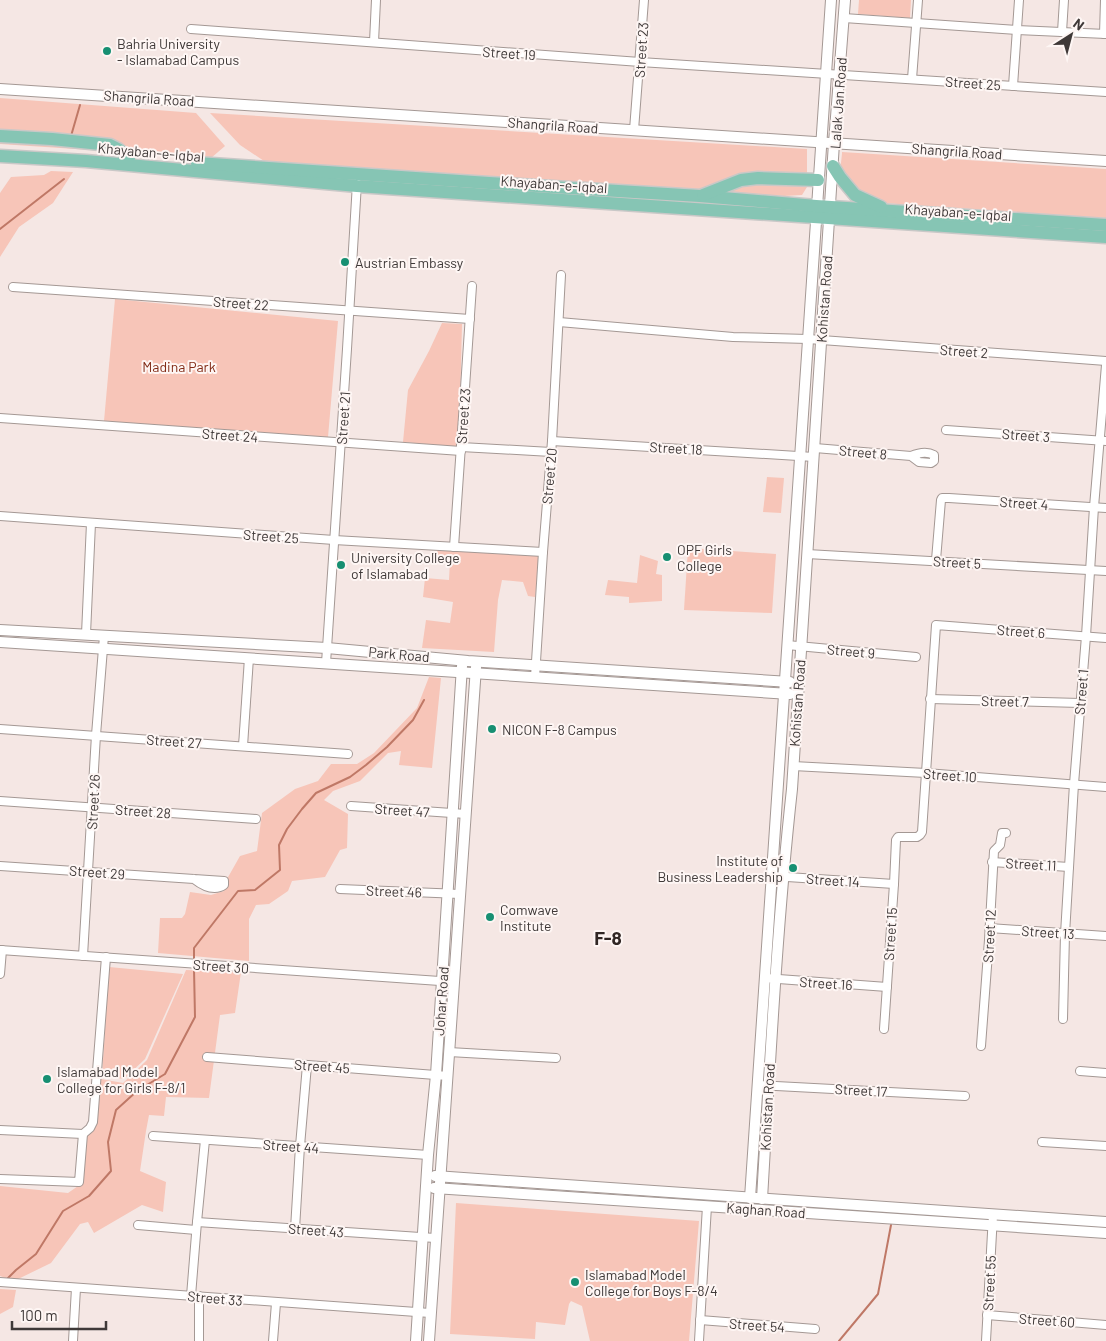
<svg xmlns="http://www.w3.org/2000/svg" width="1106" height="1341" viewBox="0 0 1106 1341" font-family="Barlow,sans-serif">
  <rect width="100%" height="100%" fill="#f5e7e4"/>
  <g fill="#f7c5b8">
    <polygon points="859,0 911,0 910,18 858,14"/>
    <polygon points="0,98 196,113 225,146 211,158 0,144"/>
    <polygon points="210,113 807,149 807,187 802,195 784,196 264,161 240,145"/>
    <path d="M842,152L1106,169V218L883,203C870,198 847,187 841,172C840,167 842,157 842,152Z"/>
    <polygon points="51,171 73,172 53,203 19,227 0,257 0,193 11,177 44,175"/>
    <polygon points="115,299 338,321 328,437 104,421"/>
    <polygon points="442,323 462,324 459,447 403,442 408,390 429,351"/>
    <polygon points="767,477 784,478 781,513 763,512"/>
    <polygon points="437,548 540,556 535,597 528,596 523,582 502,580 498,600 494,652 422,648 426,620 450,623 453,602 423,597 425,578 449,580 450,561 437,558"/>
    <polygon points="688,548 776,554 772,613 684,610"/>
    <polygon points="640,555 658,561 656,574 662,575 662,601 629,603 629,597 605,595 608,580 637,583"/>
    <polygon points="429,677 441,678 432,768 399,765 401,751 388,753 360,781 333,791 324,800 348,814 347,848 340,850 325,877 292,881 288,891 269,904 256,905 249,919 249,961 158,953 160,918 182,918 185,914 190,892 211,895 224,891 227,879 240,856 257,851 262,813 295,789 318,781 331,764 357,764 374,753 417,708"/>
    <polygon points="109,967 183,974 145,1059 124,1079 102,1076"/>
    <polygon points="186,970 241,972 235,1013 220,1015 209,1098 166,1097 164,1116 149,1115 146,1131 140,1171 166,1182 163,1212 142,1205 94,1233 88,1222 80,1224 51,1263 14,1281 0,1276 0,1186 68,1193 81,1184 86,1136 97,1122 101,1079 123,1083 147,1060"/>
    <polygon points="456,1203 699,1221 689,1341 590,1341 582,1306 571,1301 569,1304 565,1325 536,1322 535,1339 450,1334"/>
    <polygon points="0,1289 16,1290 13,1307 0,1314"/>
  </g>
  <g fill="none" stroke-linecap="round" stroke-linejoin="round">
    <g stroke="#bf7866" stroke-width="2">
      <polyline points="71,136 80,105"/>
      <polyline points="0,229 64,179"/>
      <polyline points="194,959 194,948 238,891 255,890 280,870 279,845 287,829 302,809 316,793 350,777 366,765 387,747 413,720 424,700"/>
      <polyline points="8,1278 16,1270 36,1254 63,1211 89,1196 111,1171 108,1142 116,1110 137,1091 165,1074 195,1017 194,969"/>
      <polyline points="839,1341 878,1294 891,1225"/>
    </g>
    <defs>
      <g id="minor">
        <polyline points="844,18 1017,30 1106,34"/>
        <polyline points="191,29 640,62 1106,92"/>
        <polyline points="1062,32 1064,0"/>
        <polyline points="1104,34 1105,0"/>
        <polyline points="374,42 376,0"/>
        <polyline points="912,79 918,0"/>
        <polyline points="1013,86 1019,0"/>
        <polyline points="634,130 644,0"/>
        <polyline points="13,287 470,319"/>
        <polyline points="559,322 733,337 808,339 1106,361"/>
        <polyline points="0,418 461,451"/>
        <polyline points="946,430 1106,441"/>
        <polyline points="552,441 814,457"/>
        <polyline points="461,447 551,452"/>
        <path d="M815,448L911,456C918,453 927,451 934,455V461L931,463L919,462L911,456"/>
        <polyline points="0,516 334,540 543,552"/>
        <polyline points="454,547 472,286"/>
        <polyline points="807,554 1106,571"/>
        <polyline points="936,560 941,500 942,498 949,498 1106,508"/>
        <polyline points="86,634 91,523"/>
        <polyline points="787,645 916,657"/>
        <polyline points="326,663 347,349 357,183"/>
        <polyline points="535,677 543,552 552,441 561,275"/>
        <polyline points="930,699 1080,703"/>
        <polyline points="0,729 348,754"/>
        <polyline points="243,746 249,658"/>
        <polyline points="793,766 926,773 1106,787"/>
        <polyline points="0,801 256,819"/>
        <polyline points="351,806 466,814"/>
        <polyline points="992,862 1069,867"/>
        <path d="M0,866L224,881V885C214,892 203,886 194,879"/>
        <polyline points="772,876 894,884"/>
        <polyline points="340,889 460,894"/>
        <polyline points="989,928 1106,936"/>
        <polyline points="0,950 454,982"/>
        <polyline points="83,956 96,735 104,636"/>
        <polyline points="0,974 2,950"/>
        <polyline points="765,978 887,987"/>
        <polyline points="1063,1019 1065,934 1074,784 1086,636 1094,507 1106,365"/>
        <polyline points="884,1029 894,884 896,840 898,837 917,837 920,835 922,832 936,625 1106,638"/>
        <polyline points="981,1046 989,940 994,851 1000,845 1002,833 1006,833"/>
        <polyline points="449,1052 556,1058"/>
        <polyline points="207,1057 448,1076"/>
        <polyline points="1080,1071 1106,1073"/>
        <polyline points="758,1085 965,1096"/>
        <polyline points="0,1130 83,1134"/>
        <polyline points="153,1136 428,1155"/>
        <polyline points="1042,1142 1106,1146"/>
        <polyline points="0,1179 79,1182 83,1134 90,1128 93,1122 106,957"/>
        <polyline points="197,1222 435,1238"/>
        <polyline points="138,1225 196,1230"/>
        <polyline points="295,1229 300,1146 307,1065"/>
        <polyline points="0,1282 430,1313"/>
        <polyline points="191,1296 197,1222 205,1140"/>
        <polyline points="199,1296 199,1341"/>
        <polyline points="987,1315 1106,1325"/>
        <polyline points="700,1320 815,1329"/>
        <polyline points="73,1341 76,1288"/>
        <polyline points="273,1341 276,1303"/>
        <polyline points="699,1341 707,1206"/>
        <polyline points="986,1341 993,1215"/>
      </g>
      <g id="tertiary">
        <polyline points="0,89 1106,161"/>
        <polyline points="0,630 327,648 468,661 790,682"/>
        <polyline points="0,642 790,694"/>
        <polyline points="435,1176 1106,1222"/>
        <polyline points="434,1188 1106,1233"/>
        <polyline points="750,1198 831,0"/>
        <path d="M762,1199C770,1062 777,925 792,789L834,143L845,0"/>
        <polyline points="416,1341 428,1155 436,1075 462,666"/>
        <polyline points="429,1341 476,667"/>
      </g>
      <g id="primary">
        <polyline points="0,136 52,139 110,145 118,149 129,158"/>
        <polyline points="0,156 86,161 357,186 1106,237"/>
        <polyline points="197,163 489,183 700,196 816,206 1106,225"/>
        <polyline points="833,166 840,177 855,195 881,207"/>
        <polyline points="703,195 741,180 758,178 818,180"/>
      </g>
    </defs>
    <use href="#minor" stroke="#a49894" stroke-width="10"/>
    <use href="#tertiary" stroke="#a49894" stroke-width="12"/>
    <use href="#primary" stroke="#c9c8c7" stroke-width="15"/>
    <use href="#minor" stroke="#fff" stroke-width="8"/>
    <use href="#tertiary" stroke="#fff" stroke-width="10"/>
    <use href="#primary" stroke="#86c5b4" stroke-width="12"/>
  </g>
  <g fill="#178f72" stroke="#fef6f4" stroke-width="2">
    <circle cx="107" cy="51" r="5"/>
    <circle cx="345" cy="262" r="5"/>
    <circle cx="667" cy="557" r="5"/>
    <circle cx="341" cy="565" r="5"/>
    <circle cx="492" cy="729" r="5"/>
    <circle cx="793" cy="868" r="5"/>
    <circle cx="490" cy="917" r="5"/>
    <circle cx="47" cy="1079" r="5"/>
    <circle cx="575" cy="1282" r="5"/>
  </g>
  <g text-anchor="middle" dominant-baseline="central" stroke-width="4" stroke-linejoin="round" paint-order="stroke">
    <g font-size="14" fill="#3f3938" stroke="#fef6f4" text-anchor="start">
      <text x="117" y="43">Bahria University<tspan x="117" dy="16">- Islamabad Campus</tspan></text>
      <text x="355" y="262">Austrian Embassy</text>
      <text x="677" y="549">OPF Girls<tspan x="677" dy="16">College</tspan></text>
      <text x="351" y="557">University College<tspan x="351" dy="16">of Islamabad</tspan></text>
      <text x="502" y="729">NICON F-8 Campus</text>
      <text x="783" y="860" text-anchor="end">Institute of<tspan x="783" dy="16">Business Leadership</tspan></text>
      <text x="500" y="909">Comwave<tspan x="500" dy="16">Institute</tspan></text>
      <text x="57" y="1071">Islamabad Model<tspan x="57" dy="16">College for Girls F-8/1</tspan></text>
      <text x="585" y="1274">Islamabad Model<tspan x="585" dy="16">College for Boys F-8/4</tspan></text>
    </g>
    <g font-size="14" fill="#3f3938" stroke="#fef6f4">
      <text transform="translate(641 50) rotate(-86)">Street 23</text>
      <text transform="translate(509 53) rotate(4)">Street 19</text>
      <text transform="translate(973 83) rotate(4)">Street 25</text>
      <text transform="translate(149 98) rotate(4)">Shangrila Road</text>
      <text transform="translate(838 103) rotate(-86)">Lalak Jan Road</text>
      <text transform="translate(553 125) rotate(4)">Shangrila Road</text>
      <text transform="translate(957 151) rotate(4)">Shangrila Road</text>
      <text transform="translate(151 152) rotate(5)">Khayaban-e-Iqbal</text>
      <text transform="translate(554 184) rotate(4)">Khayaban-e-Iqbal</text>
      <text transform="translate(958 212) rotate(4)">Khayaban-e-Iqbal</text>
      <text transform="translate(824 299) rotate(-86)">Kohistan Road</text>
      <text transform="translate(241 303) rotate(4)">Street 22</text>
      <text transform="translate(964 351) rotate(4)">Street 2</text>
      <text transform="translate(463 416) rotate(-86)">Street 23</text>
      <text transform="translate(343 418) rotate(-86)">Street 21</text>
      <text transform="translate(230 435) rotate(4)">Street 24</text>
      <text transform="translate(1026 435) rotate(4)">Street 3</text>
      <text transform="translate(676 448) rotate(3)">Street 18</text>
      <text transform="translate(863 452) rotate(5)">Street 8</text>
      <text transform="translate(549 476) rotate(-85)">Street 20</text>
      <text transform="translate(1024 503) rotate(4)">Street 4</text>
      <text transform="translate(271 536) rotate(4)">Street 25</text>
      <text transform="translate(957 562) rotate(3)">Street 5</text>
      <text transform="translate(1021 631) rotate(4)">Street 6</text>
      <text transform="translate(851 651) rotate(5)">Street 9</text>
      <text transform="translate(399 654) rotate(5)">Park Road</text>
      <text transform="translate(1081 692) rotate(-85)">Street 1</text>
      <text transform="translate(1005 701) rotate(1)">Street 7</text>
      <text transform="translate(797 703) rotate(-86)">Kohistan Road</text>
      <text transform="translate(174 741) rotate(4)">Street 27</text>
      <text transform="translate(950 775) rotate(4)">Street 10</text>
      <text transform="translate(93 802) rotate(-87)">Street 26</text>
      <text transform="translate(402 810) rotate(4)">Street 47</text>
      <text transform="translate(143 811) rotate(4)">Street 28</text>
      <text transform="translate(1031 864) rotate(3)">Street 11</text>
      <text transform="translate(97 872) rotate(4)">Street 29</text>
      <text transform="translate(833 880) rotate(4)">Street 14</text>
      <text transform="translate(394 891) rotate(2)">Street 46</text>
      <text transform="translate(1048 932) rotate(4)">Street 13</text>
      <text transform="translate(890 934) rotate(-86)">Street 15</text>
      <text transform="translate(989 936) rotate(-87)">Street 12</text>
      <text transform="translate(221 966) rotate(4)">Street 30</text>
      <text transform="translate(826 983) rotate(4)">Street 16</text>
      <text transform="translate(441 1001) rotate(-86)">Johar Road</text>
      <text transform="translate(322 1066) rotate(4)">Street 45</text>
      <text transform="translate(861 1090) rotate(3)">Street 17</text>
      <text transform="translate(767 1107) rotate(-87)">Kohistan Road</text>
      <text transform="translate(291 1146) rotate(4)">Street 44</text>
      <text transform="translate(766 1210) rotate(4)">Kaghan Road</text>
      <text transform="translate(316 1230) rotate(4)">Street 43</text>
      <text transform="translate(989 1283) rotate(-87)">Street 55</text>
      <text transform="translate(215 1298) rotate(5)">Street 33</text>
      <text transform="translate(1047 1320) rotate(4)">Street 60</text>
      <text transform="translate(757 1325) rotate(4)">Street 54</text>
    </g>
    <g font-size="14" fill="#812a15" stroke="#fef6f4">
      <text x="179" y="366">Madina Park</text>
    </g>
    <g font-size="19" font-weight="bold" fill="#312725" stroke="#fef6f4">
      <text x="608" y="937">F-8</text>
    </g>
  </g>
  <g transform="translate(1071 35) rotate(36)" stroke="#fef6f4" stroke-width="4" paint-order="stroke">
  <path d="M0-4L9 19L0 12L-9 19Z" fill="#3f3938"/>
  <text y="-8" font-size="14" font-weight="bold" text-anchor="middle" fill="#3f3938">N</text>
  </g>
  <path d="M12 1321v8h94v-8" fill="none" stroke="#3f3938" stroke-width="2.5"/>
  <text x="20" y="1321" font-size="15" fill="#3f3938" stroke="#fef6f4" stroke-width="4" paint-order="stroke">100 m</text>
</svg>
